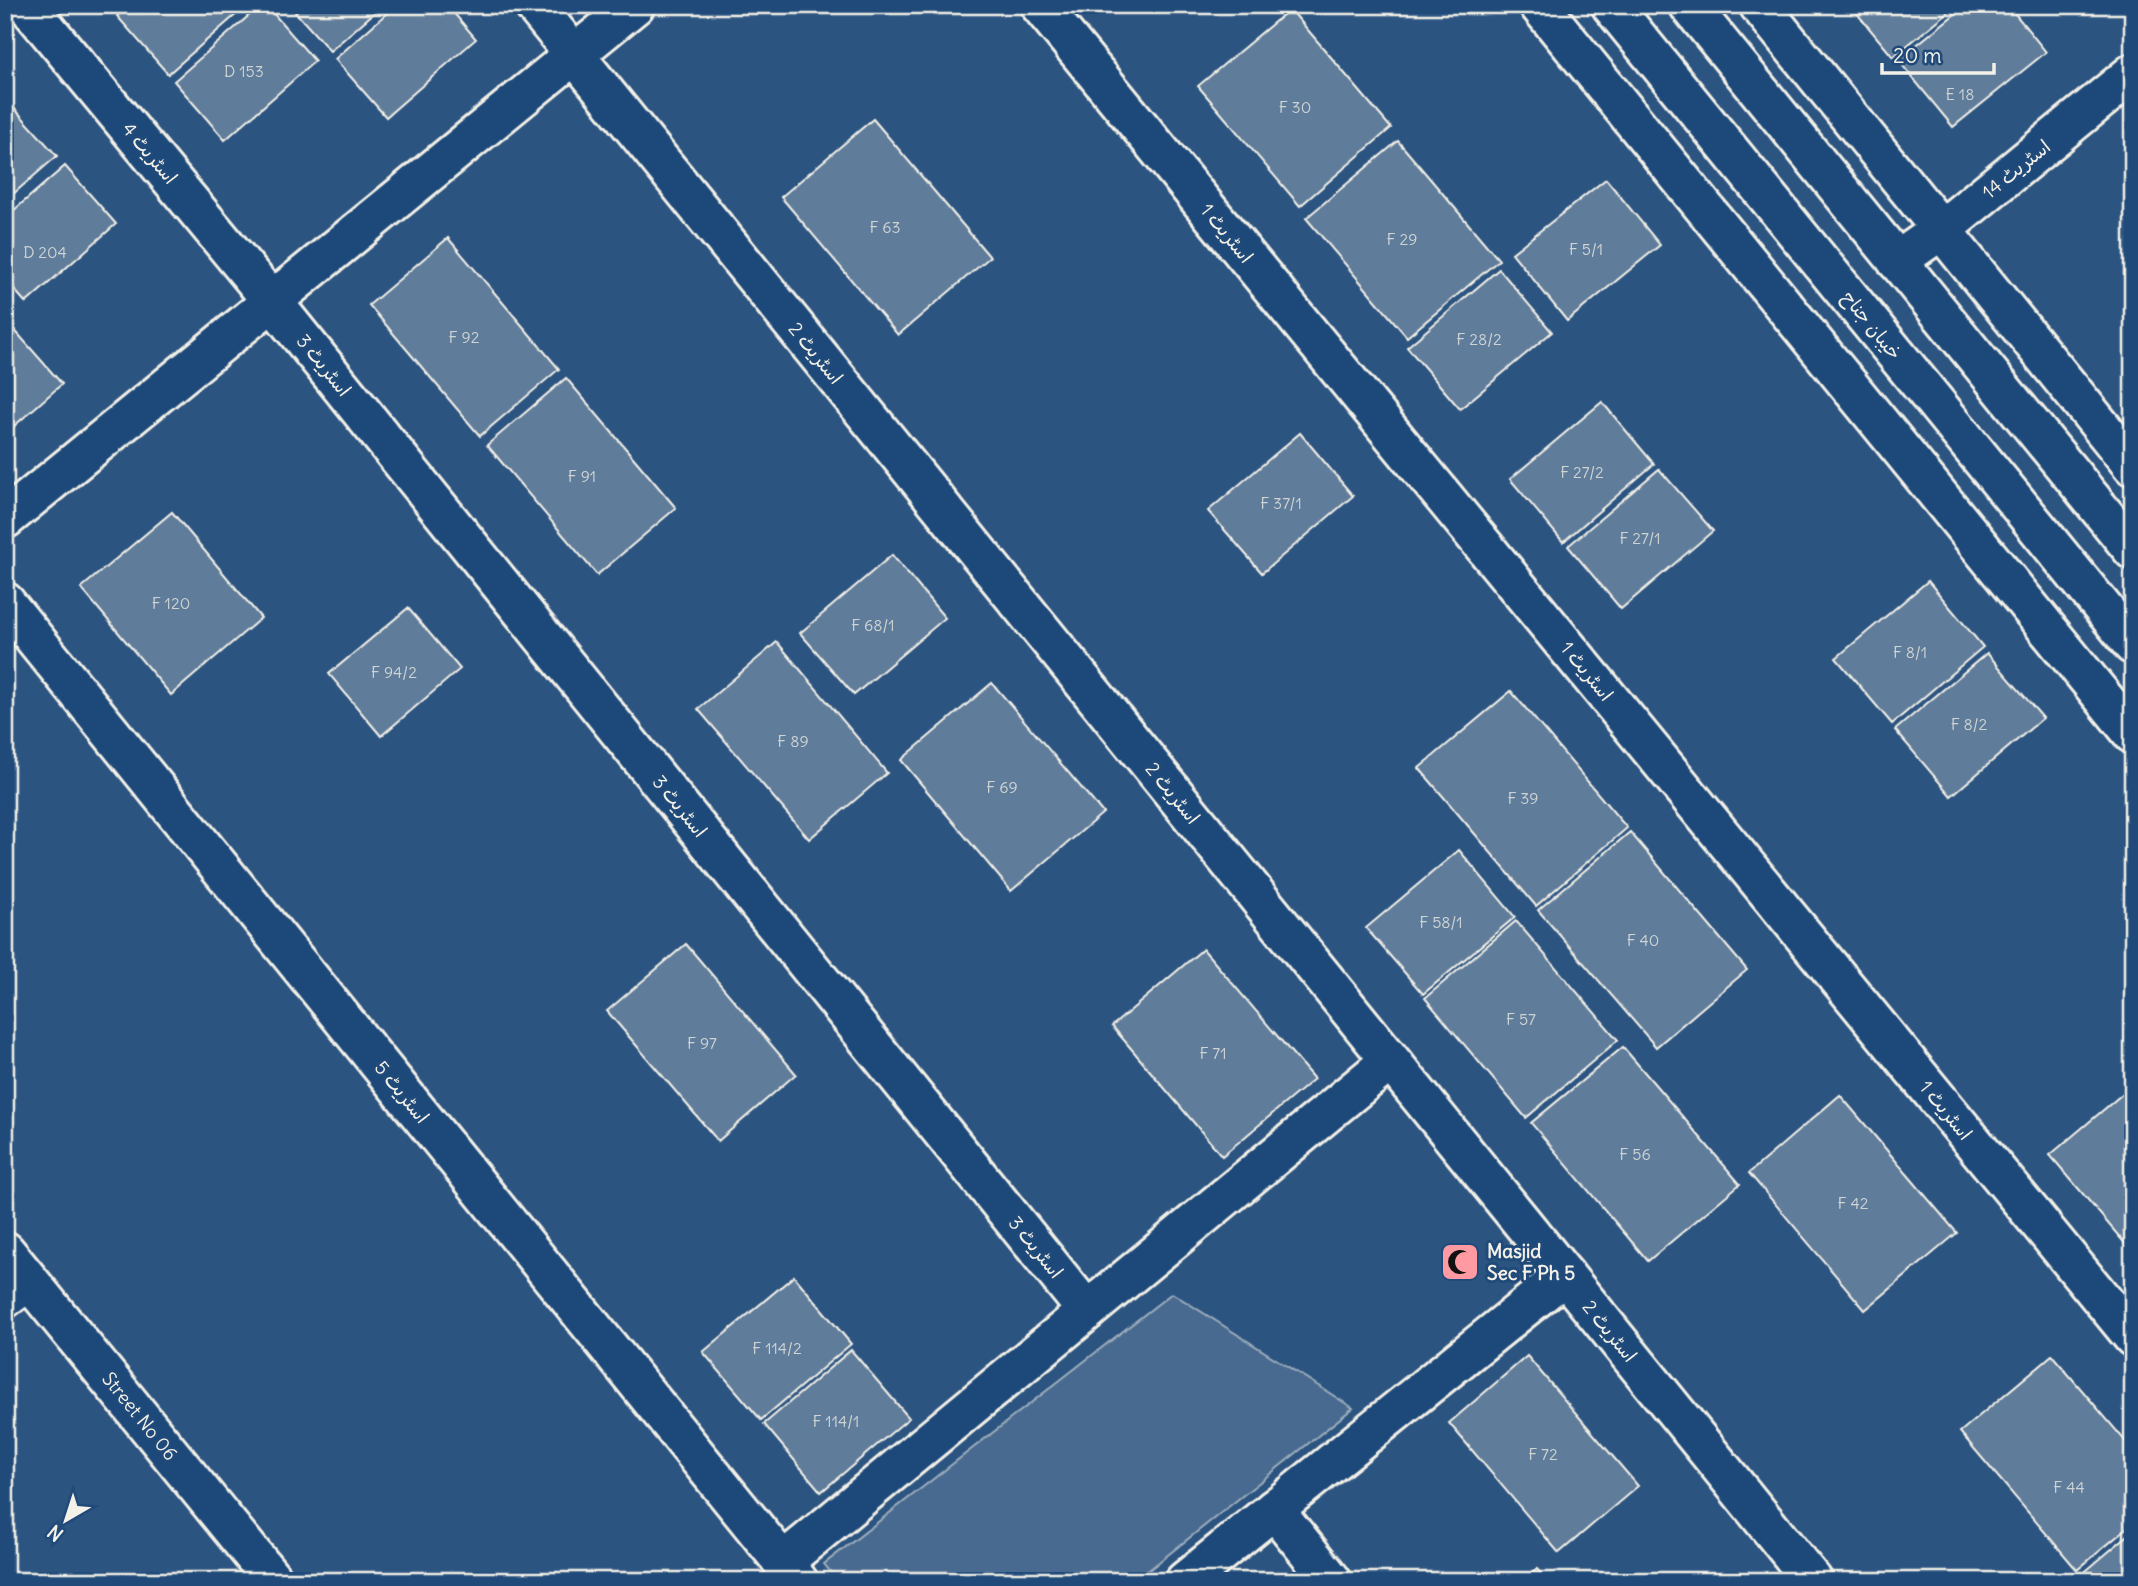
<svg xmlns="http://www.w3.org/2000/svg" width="2138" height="1586" viewBox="0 0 2138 1586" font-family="Delius,'Playpen Sans Arabic',sans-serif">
  <rect width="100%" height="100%" fill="#2c5481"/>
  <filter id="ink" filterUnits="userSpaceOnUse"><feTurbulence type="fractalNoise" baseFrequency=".0143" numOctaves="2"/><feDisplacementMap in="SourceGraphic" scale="14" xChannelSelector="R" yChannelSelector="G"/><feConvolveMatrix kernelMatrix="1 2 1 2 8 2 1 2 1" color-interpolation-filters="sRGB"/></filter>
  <g filter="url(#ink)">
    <polygon fill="#496b90" stroke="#9eaebc" stroke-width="2" points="1172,1293 1353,1408 1135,1581 838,1581 824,1564"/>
    <g fill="#5e7b9a" stroke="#f4f1e8" stroke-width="2">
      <polygon points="129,5 247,5 168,74 117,16"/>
      <polygon points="261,5 266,5 315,61 225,140 174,81"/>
      <polygon points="289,5 383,5 330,51"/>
      <polygon points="396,5 447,5 476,39 386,117 335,59"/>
      <polygon points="1850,5 1957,5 1893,57"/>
      <polygon points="1966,5 2008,5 2046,52 1953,127 1898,60"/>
      <polygon points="1290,9 1391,128 1300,206 1198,86"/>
      <polygon points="5,98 57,156 5,201"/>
      <polygon points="873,119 990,257 898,335 781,197"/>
      <polygon points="1398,141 1499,260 1407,337 1306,218"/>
      <polygon points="65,166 116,224 26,303 5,279 5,218"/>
      <polygon points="1606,179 1660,245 1567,321 1512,253"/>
      <polygon points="448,238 559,369 480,436 369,305"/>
      <polygon points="1499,269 1552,332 1460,409 1407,347"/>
      <polygon points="11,326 62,384 5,434 5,331"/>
      <polygon points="566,378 676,508 597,575 487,445"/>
      <polygon points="1602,402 1654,464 1563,542 1510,479"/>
      <polygon points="1300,433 1353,496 1262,573 1208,511"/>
      <polygon points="1659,469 1713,531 1621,609 1568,546"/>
      <polygon points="172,512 261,618 171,695 81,588"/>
      <polygon points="892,555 945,618 854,695 800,633"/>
      <polygon points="1928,581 1983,647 1892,724 1836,658"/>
      <polygon points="408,608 460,669 381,736 329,674"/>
      <polygon points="777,642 887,773 809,839 698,709"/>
      <polygon points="1987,653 2043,718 1951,796 1895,730"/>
      <polygon points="992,683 1103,813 1011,891 901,760"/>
      <polygon points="1511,691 1627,828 1536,906 1419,768"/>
      <polygon points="1630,832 1747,970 1656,1047 1538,910"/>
      <polygon points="1459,850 1515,917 1423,994 1366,928"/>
      <polygon points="1516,921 1618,1040 1526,1118 1425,998"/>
      <polygon points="686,944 796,1074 718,1141 607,1011"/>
      <polygon points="1203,949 1314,1079 1222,1156 1112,1026"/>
      <polygon points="1623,1047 1740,1184 1648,1261 1531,1123"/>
      <polygon points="2133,1085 2133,1253 2050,1155"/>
      <polygon points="1840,1095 1957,1233 1865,1310 1749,1173"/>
      <polygon points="794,1276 851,1344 761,1420 703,1352"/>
      <polygon points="851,1350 909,1418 821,1492 764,1424"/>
      <polygon points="2052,1355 2133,1450 2133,1523 2077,1570 1960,1432"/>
      <polygon points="1527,1356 1638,1486 1559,1553 1449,1423"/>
      <polygon points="2133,1531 2133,1581 2086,1581 2081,1575"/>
      <polygon points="1537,1569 1547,1581 1523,1581"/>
    </g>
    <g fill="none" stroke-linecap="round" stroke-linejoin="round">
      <defs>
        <polyline id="service" points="5,1309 35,1287"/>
        <g id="minor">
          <polyline points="27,5 272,301 1087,1311"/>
          <polyline points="534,5 1813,1581"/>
          <polyline points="1040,5 2133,1337"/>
          <polyline points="1539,5 2133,734"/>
          <polyline points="1759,5 2133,466"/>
          <polyline points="1897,261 1941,230 2133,73"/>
          <polyline points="5,519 635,5"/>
          <polyline points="5,602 798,1581"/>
          <polyline points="1274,1509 1332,1581"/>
          <polyline points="783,1562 1390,1061"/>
          <polyline points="1185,1581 1565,1275"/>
        </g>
        <polyline id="tertiary" points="5,1251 274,1581"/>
        <g id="secondary">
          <polyline points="1611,5 2133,645"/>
          <polyline points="1689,5 2133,550"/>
        </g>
      </defs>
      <use href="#service" stroke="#f4f1e8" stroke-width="26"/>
      <use href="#minor" stroke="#f4f1e8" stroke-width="44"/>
      <use href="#tertiary" stroke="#f4f1e8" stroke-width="44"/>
      <use href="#secondary" stroke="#f4f1e8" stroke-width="44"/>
      <use href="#service" stroke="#1f4a7a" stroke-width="21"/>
      <use href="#minor" stroke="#1f4a7a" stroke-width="38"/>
      <use href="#tertiary" stroke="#1f4a7a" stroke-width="38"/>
      <use href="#secondary" stroke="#1f4a7a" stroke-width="38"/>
    </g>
  </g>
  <defs>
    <symbol id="mosque-square" viewBox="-11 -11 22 22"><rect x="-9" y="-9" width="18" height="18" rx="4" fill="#ff9aa2" stroke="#1f4a7a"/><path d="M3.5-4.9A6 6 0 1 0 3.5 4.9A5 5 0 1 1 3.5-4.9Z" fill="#111"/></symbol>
  </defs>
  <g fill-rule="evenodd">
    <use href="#mosque-square" x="1438" y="1240" width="44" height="44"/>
  </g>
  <g text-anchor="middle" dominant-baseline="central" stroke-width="6" stroke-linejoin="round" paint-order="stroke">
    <g font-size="16" fill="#ced4d4">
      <text x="244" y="71">D 153</text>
      <text x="1960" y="94">E 18</text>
      <text x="1295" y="107">F 30</text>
      <text x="885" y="227">F 63</text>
      <text x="1402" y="239">F 29</text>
      <text x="1586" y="249">F 5/1</text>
      <text x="45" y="252">D 204</text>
      <text x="464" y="337">F 92</text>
      <text x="1479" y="339">F 28/2</text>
      <text x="1582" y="472">F 27/2</text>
      <text x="582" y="476">F 91</text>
      <text x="1281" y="503">F 37/1</text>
      <text x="1640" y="538">F 27/1</text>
      <text x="171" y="603">F 120</text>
      <text x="873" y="625">F 68/1</text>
      <text x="1910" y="652">F 8/1</text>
      <text x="394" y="672">F 94/2</text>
      <text x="1969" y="724">F 8/2</text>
      <text x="793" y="741">F 89</text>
      <text x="1002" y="787">F 69</text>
      <text x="1523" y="798">F 39</text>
      <text x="1441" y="922">F 58/1</text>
      <text x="1643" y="940">F 40</text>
      <text x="1521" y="1019">F 57</text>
      <text x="702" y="1043">F 97</text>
      <text x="1213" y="1053">F 71</text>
      <text x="1635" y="1154">F 56</text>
      <text x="1853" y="1203">F 42</text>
      <text x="777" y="1348">F 114/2</text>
      <text x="836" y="1421">F 114/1</text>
      <text x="1543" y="1454">F 72</text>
      <text x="2069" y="1487">F 44</text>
    </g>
    <g font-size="19" fill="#f4f1e8" stroke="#1f4a7a">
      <text transform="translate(150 153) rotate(50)">اسٹریٹ 4</text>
      <text transform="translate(2016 169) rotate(-39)">اسٹریٹ 14</text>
      <text transform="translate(1227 233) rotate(51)">اسٹریٹ 1</text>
      <text transform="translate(1872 325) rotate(51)">خیبان جناح</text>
      <text transform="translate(816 353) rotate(51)">اسٹریٹ 2</text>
      <text transform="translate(324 365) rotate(51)">اسٹریٹ 3</text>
      <text transform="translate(1587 671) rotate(51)">اسٹریٹ 1</text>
      <text transform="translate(1173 793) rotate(51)">اسٹریٹ 2</text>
      <text transform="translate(680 806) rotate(51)">اسٹریٹ 3</text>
      <text transform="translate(402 1092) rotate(51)">اسٹریٹ 5</text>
      <text transform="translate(1946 1110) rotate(51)">اسٹریٹ 1</text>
      <text transform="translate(1036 1247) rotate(51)">اسٹریٹ 3</text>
      <text transform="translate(1610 1331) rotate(51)">اسٹریٹ 2</text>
      <text transform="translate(140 1416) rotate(51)">Street No 06</text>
    </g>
    <g font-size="19" font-weight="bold" fill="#f4f1e8" stroke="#1f4a7a" text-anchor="start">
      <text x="1487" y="1251">Masjid<tspan x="1487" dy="22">Sec F Ph 5</tspan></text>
    </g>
  </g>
  <rect width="2138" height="1586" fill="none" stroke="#1f4a7a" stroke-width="28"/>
  <rect x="14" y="14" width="2110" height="1558" fill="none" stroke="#f4f1e8" stroke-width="2.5" filter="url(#ink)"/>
  <g transform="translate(66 1520) rotate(219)" stroke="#1f4a7a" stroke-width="5" paint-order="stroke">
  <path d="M0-5L12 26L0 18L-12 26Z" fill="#f4f1e8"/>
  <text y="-10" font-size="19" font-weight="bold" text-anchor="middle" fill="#f4f1e8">N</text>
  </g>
  <path d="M1882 63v10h112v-10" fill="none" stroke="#f4f1e8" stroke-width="3.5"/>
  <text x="1893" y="63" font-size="21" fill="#f4f1e8" stroke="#1f4a7a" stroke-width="5" paint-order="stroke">20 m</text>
</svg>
